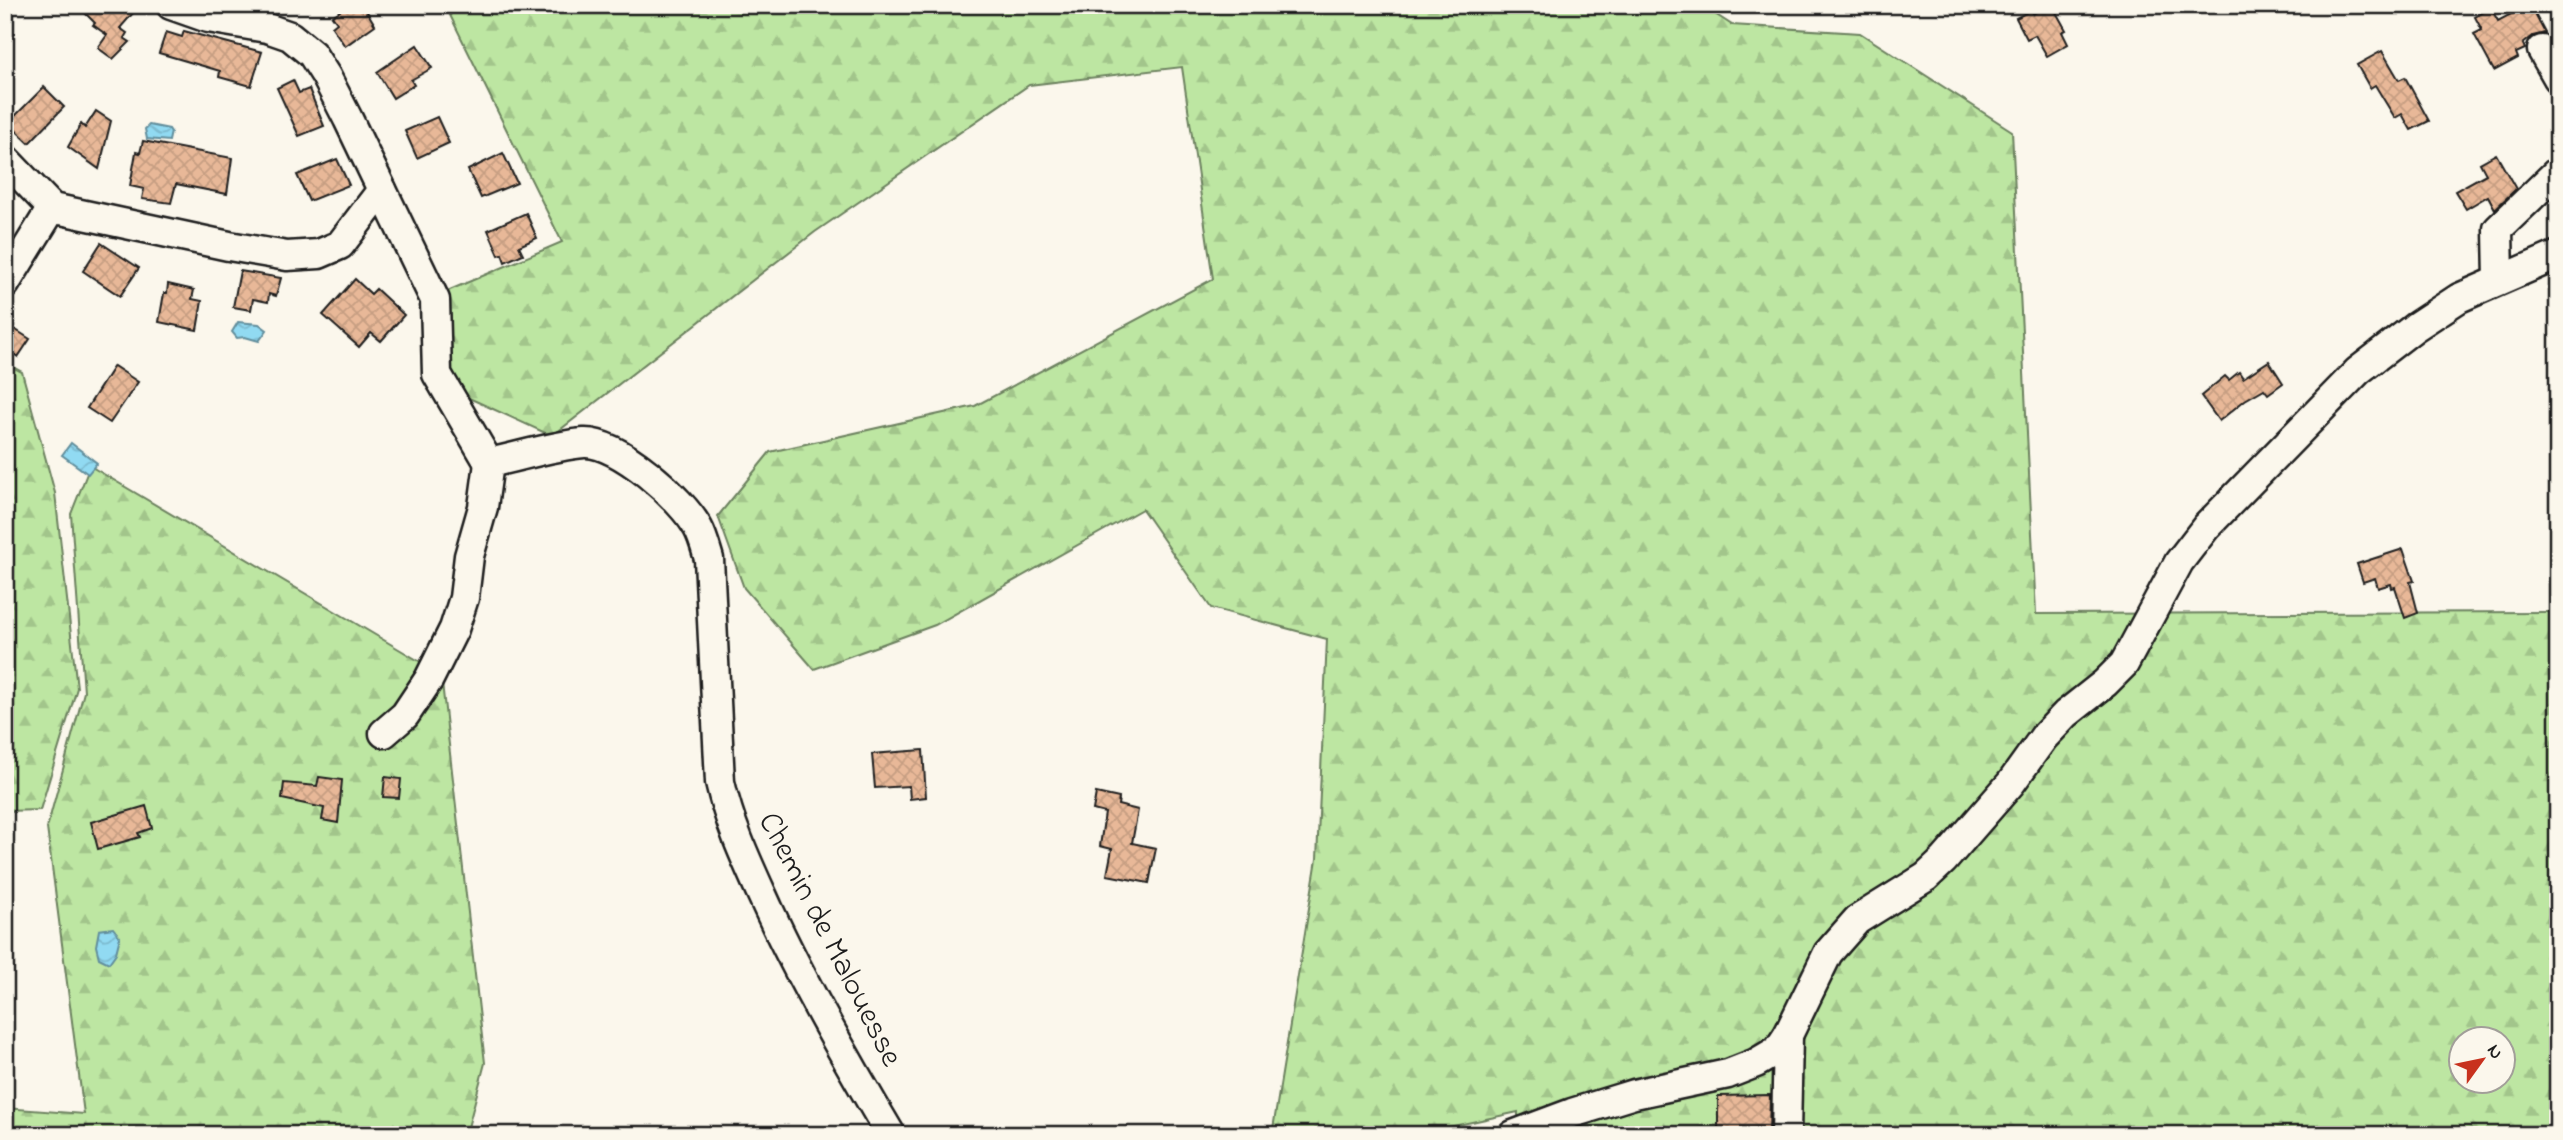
<svg xmlns="http://www.w3.org/2000/svg" width="2563" height="1140" viewBox="0 0 2563 1140" font-family="'Indie Flower',sans-serif">
  <defs>
    <pattern id="forest-firs" width="22" height="20" patternUnits="userSpaceOnUse" patternTransform="scale(1.75)"><rect width="22" height="20" fill="#bde6a2"/><path d="M5 1l3.5 6h-7zM16 11l3.5 6h-7z" fill="#a2c58b"/></pattern>
    <pattern id="water-waves" width="16" height="10" patternUnits="userSpaceOnUse" patternTransform="scale(1.75)"><rect width="16" height="10" fill="#91daf2"/><path d="M0 5q4-4 8 0t8 0" fill="none" stroke="#7cbacf"/></pattern>
    <pattern id="building-cross-hatch" width="8" height="8" patternUnits="userSpaceOnUse" patternTransform="scale(1.75)"><rect width="8" height="8" fill="#e8b898"/><path d="M0 0l8 8M0 8l8-8" fill="none" stroke="#c69e82"/></pattern>
  </defs>
  <rect width="100%" height="100%" fill="#fbf7ec"/>
  <filter id="ink" filterUnits="userSpaceOnUse"><feTurbulence type="fractalNoise" baseFrequency=".0143" numOctaves="2"/><feDisplacementMap in="SourceGraphic" scale="14" xChannelSelector="R" yChannelSelector="G"/><feConvolveMatrix kernelMatrix="1 2 1 2 8 2 1 2 1" color-interpolation-filters="sRGB"/></filter>
  <g filter="url(#ink)">
    <g fill="url(#forest-firs)" stroke="#6c815f" stroke-width="2" fill-rule="evenodd">
      <path d="M445,5H1701L1732,25L1860,33L2012,131L2036,614L2558,612V1135H1518V1112L1412,1135H1272L1317,859L1327,639L1211,608L1142,509L935,625L814,669L744,588L718,516L770,452L975,406L1213,279L1182,67L1029,85L815,232L552,436L447,388L445,292L562,242ZM2462,1038H2504V1080H2462Z"/>
      <polygon points="5,363 22,372 55,493 77,688 40,810 5,811"/>
      <polygon points="90,466 441,674 485,1063 466,1135 5,1135 5,1108 84,1114 47,828 84,692 71,514"/>
    </g>
    <g fill="url(#water-waves)" stroke="#628e9c" stroke-width="2">
      <polygon points="149,125 169,129 171,132 169,141 147,139 145,129"/>
      <polygon points="238,322 259,324 267,330 259,341 245,337 237,338 232,332"/>
      <polygon points="71,443 97,463 88,474 62,455"/>
      <polygon points="113,928 120,937 116,953 109,963 99,958 96,946 99,930"/>
    </g>
    <g fill="url(#building-cross-hatch)" stroke="#1c1c1c" stroke-width="2">
      <polygon points="77,5 140,5 120,28 127,33 124,38 130,42 113,59 98,48 107,35 93,25 95,23"/>
      <polygon points="336,5 363,5 375,25 345,46 332,27 337,23 332,16 340,11"/>
      <polygon points="2048,5 2052,5 2066,30 2062,32 2068,44 2047,56 2035,35 2027,39 2016,18 2031,10 2033,14"/>
      <polygon points="2528,5 2530,5 2545,33 2533,36 2523,44 2525,49 2516,53 2518,58 2494,71 2474,34 2482,30 2475,17 2491,8 2498,21"/>
      <polygon points="184,31 262,52 251,86 219,77 220,71 159,53 166,32 182,37"/>
      <polygon points="417,45 432,68 411,80 414,85 393,98 377,72"/>
      <polygon points="2382,51 2399,80 2405,77 2429,121 2411,130 2402,114 2395,118 2375,85 2370,88 2357,65"/>
      <polygon points="293,80 299,93 309,89 324,126 299,136 277,88"/>
      <polygon points="44,87 64,107 29,143 8,123"/>
      <polygon points="96,111 111,121 99,169 68,147 81,124 85,128"/>
      <polygon points="437,117 449,143 417,158 405,131"/>
      <polygon points="143,141 232,158 227,194 176,184 171,203 142,199 144,189 130,186 136,152 140,153"/>
      <polygon points="503,153 517,183 481,198 468,170"/>
      <polygon points="2496,154 2516,189 2495,209 2488,196 2466,209 2455,191 2486,174 2480,163"/>
      <polygon points="337,159 349,185 309,201 297,175"/>
      <polygon points="526,213 537,238 519,246 523,254 505,262 502,254 499,255 488,230"/>
      <polygon points="101,243 139,268 120,296 83,271"/>
      <polygon points="240,271 281,278 276,296 269,294 268,302 253,299 251,310 233,307"/>
      <polygon points="355,279 371,294 376,289 404,315 381,341 371,333 359,347 323,315"/>
      <polygon points="168,284 194,290 192,299 202,301 197,330 159,322 164,293 167,293"/>
      <polygon points="5,323 30,339 18,357 5,348"/>
      <polygon points="2269,361 2283,383 2268,394 2264,389 2245,400 2219,421 2201,396 2225,376 2229,380 2239,372 2243,378"/>
      <polygon points="114,366 138,382 110,423 87,408"/>
      <polygon points="2403,549 2414,581 2410,582 2418,613 2405,618 2395,587 2392,588 2391,584 2378,588 2375,578 2363,582 2357,564"/>
      <polygon points="923,750 926,797 910,799 909,786 875,788 872,754"/>
      <polygon points="319,777 342,780 338,823 322,820 324,808 282,799 284,783 317,786"/>
      <polygon points="385,777 401,779 399,798 383,797"/>
      <polygon points="1096,793 1119,798 1118,805 1138,810 1132,843 1156,848 1149,883 1107,875 1112,849 1100,846 1105,813 1093,810"/>
      <polygon points="146,806 152,828 138,833 140,837 98,849 91,822"/>
      <polygon points="1770,1095 1769,1135 1718,1135 1718,1096"/>
    </g>
    <g fill="none" stroke-linecap="round" stroke-linejoin="round">
      <defs>
        <g id="minor">
          <polyline points="171,5 208,18 267,28 290,36 312,54 326,76 348,119 435,300 437,374 489,463"/>
          <polyline points="2542,50 2558,78"/>
          <polyline points="5,159 52,208 229,246 287,256 319,254 340,245 382,190"/>
          <polyline points="2499,280 2498,229 2558,171"/>
          <polyline points="5,284 52,208"/>
          <path d="M489,463C518,457 556,445 584,443C618,441 683,500 698,528C703,537 706,549 709,559L720,782C730,827 749,866 768,908C804,986 847,1061 891,1135"/>
          <polyline points="384,733 405,715 429,679 454,629 464,598 469,556 483,507 489,463"/>
          <polyline points="1513,1135 1572,1113 1634,1094 1728,1074 1756,1063 1778,1050 1788,1035 1828,953 1857,920 1926,877 1944,860 2011,783 2044,737 2066,714 2105,683 2124,664 2179,562 2206,527 2358,371 2415,327 2459,298 2558,255"/>
          <polyline points="1786,1135 1788,1035"/>
        </g>
      </defs>
      <use href="#minor" stroke="#1c1c1c" stroke-width="33"/>
      <use href="#minor" stroke="#fbf7ec" stroke-width="28"/>
    </g>
  </g>
  <g text-anchor="middle" dominant-baseline="central" stroke-width="5" stroke-linejoin="round" paint-order="stroke">
    <g font-size="32" fill="#1c1c1c" stroke="#fbf7ec">
      <text transform="translate(829 940) rotate(63)">Chemin de Malouesse</text>
    </g>
  </g>
  <rect width="2563" height="1140" fill="none" stroke="#fbf7ec" stroke-width="28"/>
  <rect x="14" y="14" width="2535" height="1112" fill="none" stroke="#1c1c1c" stroke-width="2.5" filter="url(#ink)"/>
  <g transform="translate(2482 1060) rotate(57)"><circle r="33" fill="#fbf7ec" stroke="#a29f99" stroke-width="2"/>
  <path d="M0-5L12 26L0 18L-12 26Z" fill="#c8321e"/>
  <text y="-10" font-size="19" font-weight="bold" text-anchor="middle" fill="#1c1c1c">N</text>
  </g>
</svg>
